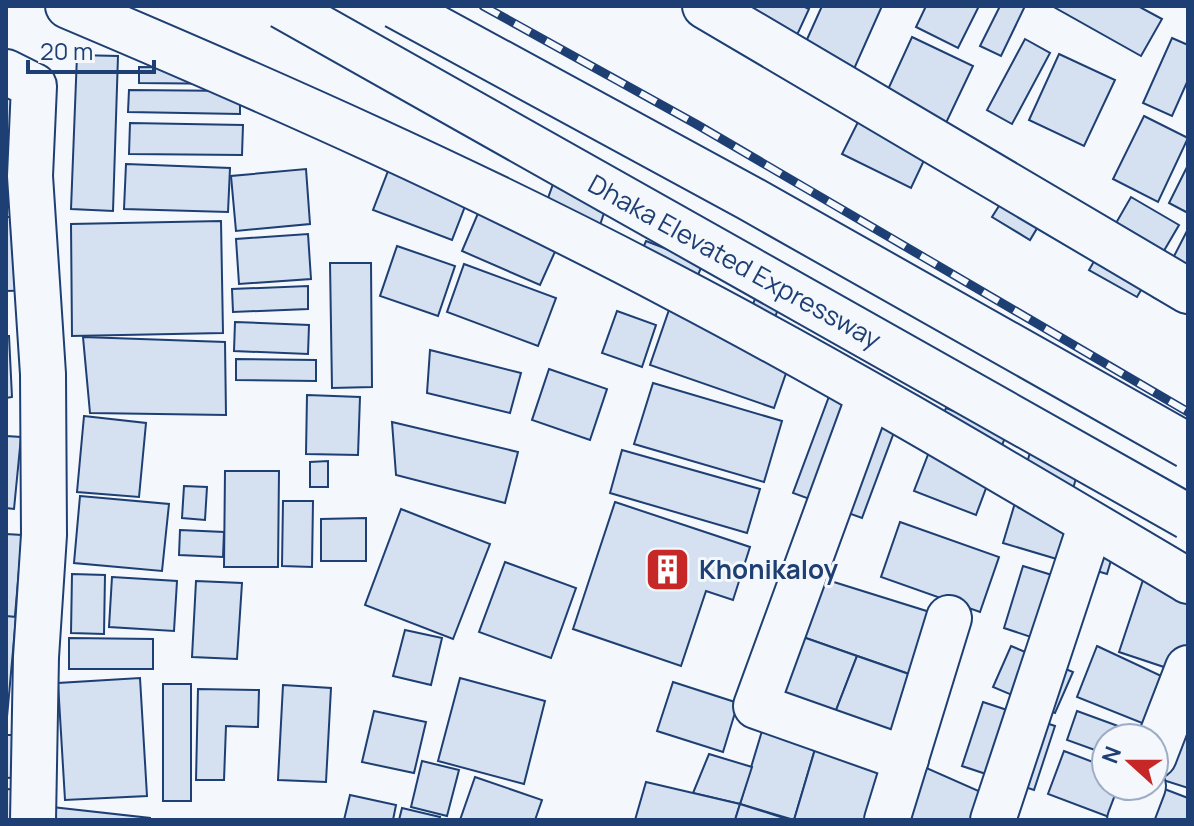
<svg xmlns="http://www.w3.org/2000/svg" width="1194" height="826" viewBox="0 0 1194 826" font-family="Manrope,sans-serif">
  <rect width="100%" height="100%" fill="#f4f7fb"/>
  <g fill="#d5e0f0" stroke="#1d3f73" stroke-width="2">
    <polygon points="704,6 803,6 809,9 791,48"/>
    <polygon points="822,6 882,6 854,69 804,46"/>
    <polygon points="926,6 979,6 958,48 916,27"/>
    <polygon points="1000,6 1025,6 1001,56 980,46"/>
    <polygon points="1052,6 1138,6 1162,19 1141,56"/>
    <polygon points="912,37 973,66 945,125 885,96"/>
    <polygon points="1172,38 1188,45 1188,80 1172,116 1143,103"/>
    <polygon points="1025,39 1050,53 1012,124 987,110"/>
    <polygon points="1059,54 1115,80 1084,146 1029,120"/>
    <polygon points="77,55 118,56 113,211 71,209"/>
    <polygon points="139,67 235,68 235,84 139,83"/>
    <polygon points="6,86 17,91 11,144 6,143"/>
    <polygon points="129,90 240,91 240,114 128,112"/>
    <polygon points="867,104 935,137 911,188 842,154"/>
    <polygon points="1144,116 1188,138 1158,202 1113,179"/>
    <polygon points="130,123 243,125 242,155 129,154"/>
    <polygon points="395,153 474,183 452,240 373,210"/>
    <polygon points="561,162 615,180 598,231 543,212"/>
    <polygon points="126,164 230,168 228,212 124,209"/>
    <polygon points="1188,165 1188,213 1169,203"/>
    <polygon points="306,169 310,224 236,231 231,176"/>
    <polygon points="1011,187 1048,210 1030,240 992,217"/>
    <polygon points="1131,197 1179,225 1137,297 1089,270"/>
    <polygon points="479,211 558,245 540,285 462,251"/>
    <polygon points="6,217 40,217 41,290 6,291"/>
    <polygon points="221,221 223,333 72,336 71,224"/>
    <polygon points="1188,229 1188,310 1186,314 1153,297"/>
    <polygon points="308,234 311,279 239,284 236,239"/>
    <polygon points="646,241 703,263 686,304 629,282"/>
    <polygon points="397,246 455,266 438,316 380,296"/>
    <polygon points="330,263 371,263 372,387 332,388"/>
    <polygon points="464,264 556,298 538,346 447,312"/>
    <polygon points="308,286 308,309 233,312 232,289"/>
    <polygon points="757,294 780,303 770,332 746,322"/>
    <polygon points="670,307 794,350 774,408 650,365"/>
    <polygon points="617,311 656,325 642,367 602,353"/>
    <polygon points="235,322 309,325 308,354 234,351"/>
    <polygon points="6,336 9,336 12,397 6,398"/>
    <polygon points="83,337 225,342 226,415 90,413"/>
    <polygon points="430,350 521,373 510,413 427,393"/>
    <polygon points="236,359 316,360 316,381 236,380"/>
    <polygon points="549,369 607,389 590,440 532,420"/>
    <polygon points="837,375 906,400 862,518 793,493"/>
    <polygon points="653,383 782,421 764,482 634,444"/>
    <polygon points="307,395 360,397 358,455 306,454"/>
    <polygon points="946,408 1007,432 976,515 914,491"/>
    <polygon points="84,416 146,423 139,497 77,492"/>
    <polygon points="392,422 518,452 505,503 396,475"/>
    <polygon points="6,436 21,437 14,509 6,508"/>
    <polygon points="1032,446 1081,461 1066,513 1120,530 1107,574 1003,543"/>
    <polygon points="622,450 760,489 747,533 610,493"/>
    <polygon points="328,461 328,487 310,487 310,462"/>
    <polygon points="225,471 279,471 278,567 224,567"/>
    <polygon points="184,486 207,487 205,520 182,518"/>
    <polygon points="80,496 169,504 162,571 74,563"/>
    <polygon points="283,501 313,501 312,567 282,566"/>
    <polygon points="615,502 750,547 733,600 706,591 681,666 573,629"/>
    <polygon points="401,509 490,544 453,639 365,605"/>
    <polygon points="366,518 366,561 321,561 321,519"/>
    <polygon points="900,522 999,557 980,612 881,577"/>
    <polygon points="180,530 224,532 223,557 179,555"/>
    <polygon points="6,534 22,535 14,627 6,626"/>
    <polygon points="1154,547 1188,559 1188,675 1119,652"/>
    <polygon points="505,562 576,588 551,658 479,632"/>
    <polygon points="1023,566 1087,586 1067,649 1004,628"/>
    <polygon points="805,573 949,618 929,681 783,630"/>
    <polygon points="72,574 105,575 104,634 71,633"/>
    <polygon points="112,577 177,581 174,631 109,627"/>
    <polygon points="196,581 242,583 237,659 192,657"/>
    <polygon points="6,616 16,617 7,717 6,716"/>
    <polygon points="405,630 442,638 431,685 393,676"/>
    <polygon points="783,630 857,656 828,731 756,706"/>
    <polygon points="69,638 153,639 153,669 69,669"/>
    <polygon points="1011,646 1073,672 1055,713 993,687"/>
    <polygon points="1097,646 1172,681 1152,727 1077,697"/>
    <polygon points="857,656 929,681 906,759 828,731"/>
    <polygon points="140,678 147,796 65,800 58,683"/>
    <polygon points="460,678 545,701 524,784 438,761"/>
    <polygon points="673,682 738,703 723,752 657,731"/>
    <rect x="163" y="684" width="28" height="117"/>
    <polygon points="283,685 331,688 326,782 278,780"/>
    <polygon points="198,689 259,690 258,727 226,726 224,780 196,780"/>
    <polygon points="1188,696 1188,788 1160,779"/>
    <polygon points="983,702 1055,726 1034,790 962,766"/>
    <polygon points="374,711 426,722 414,773 362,762"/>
    <polygon points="768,711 821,729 794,820 740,804"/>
    <polygon points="1077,711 1148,737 1148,738 1106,738 1106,754 1067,740"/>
    <polygon points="821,729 906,759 888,820 794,820"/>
    <polygon points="6,735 12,735 26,777 6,778"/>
    <polygon points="1064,751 1106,767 1106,786 1138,786 1117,820 1048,794"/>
    <polygon points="709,754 752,767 740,804 693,793"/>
    <polygon points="906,759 999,800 993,820 887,820"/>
    <polygon points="422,761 459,770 447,816 411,807"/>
    <polygon points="475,777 542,800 535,820 460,820"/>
    <polygon points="646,782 740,804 735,820 635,820"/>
    <polygon points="1154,785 1188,798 1188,820 1141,820"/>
    <polygon points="6,789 28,790 27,820 6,820"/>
    <polygon points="350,795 396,805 393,820 344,820"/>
    <polygon points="740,804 790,820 735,820"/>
    <polygon points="43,806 150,818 150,820 42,820"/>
    <polygon points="402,808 440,817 439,820 399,820"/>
  </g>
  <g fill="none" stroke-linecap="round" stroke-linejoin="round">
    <defs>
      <g id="minor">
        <polyline points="6,72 34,86 30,176 43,374 44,535 36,657 33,820"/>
        <polyline points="866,405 756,706 906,759"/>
        <polyline points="1154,756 1188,668"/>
        <polyline points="887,820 949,618"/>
        <polyline points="993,820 1089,530"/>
        <polyline points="1130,820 1143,786"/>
      </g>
      <g id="highway">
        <path d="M68,6C274,93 479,184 677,289C851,380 1019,481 1188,581"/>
        <polyline points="705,6 1188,291"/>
      </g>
    </defs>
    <use href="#minor" stroke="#1d3f73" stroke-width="48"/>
    <use href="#highway" stroke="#1d3f73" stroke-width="48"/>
    <use href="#minor" stroke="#f4f7fb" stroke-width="44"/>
    <use href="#highway" stroke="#f4f7fb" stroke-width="44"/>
    <polyline stroke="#1d3f73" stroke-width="2" points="397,6 676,160 1188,453"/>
    <defs>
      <polyline id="rail" points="483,6 696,124 1188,412"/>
    </defs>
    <use href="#rail" stroke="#1d3f73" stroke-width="9"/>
    <use href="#rail" stroke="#f4f7fb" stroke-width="6" stroke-dasharray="18" stroke-linecap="butt"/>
    <defs>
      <g id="highway-bridge">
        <polyline points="282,6 1188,517"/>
        <polyline points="396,6 749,198 1188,446"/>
      </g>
    </defs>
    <use href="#highway-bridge" stroke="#1d3f73" stroke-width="48" stroke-linecap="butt"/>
    <use href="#highway-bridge" stroke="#f4f7fb" stroke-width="44"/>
  </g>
  <defs>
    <symbol id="building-square" viewBox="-11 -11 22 22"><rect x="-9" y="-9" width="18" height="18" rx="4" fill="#c62828" stroke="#f4f7fb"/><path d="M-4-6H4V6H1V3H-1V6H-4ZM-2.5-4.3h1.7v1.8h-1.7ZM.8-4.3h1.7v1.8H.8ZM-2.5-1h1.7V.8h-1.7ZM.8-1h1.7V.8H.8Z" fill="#fff"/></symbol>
  </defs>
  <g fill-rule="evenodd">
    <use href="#building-square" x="642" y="544" width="51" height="51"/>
  </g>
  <g text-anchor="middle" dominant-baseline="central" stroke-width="6" stroke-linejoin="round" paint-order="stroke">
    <g font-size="26" fill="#1d3f73" stroke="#f4f7fb">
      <text transform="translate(735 261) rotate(29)">Dhaka Elevated Expressway</text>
    </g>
    <g font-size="26" font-weight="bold" fill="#1d3f73" stroke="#f4f7fb" text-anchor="start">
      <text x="699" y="569">Khonikaloy</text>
    </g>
  </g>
  <rect width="1194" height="826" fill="none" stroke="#1d3f73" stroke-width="16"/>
  <g transform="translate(1130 762) rotate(291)"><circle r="38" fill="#f4f7fb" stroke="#9eadc5" stroke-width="2"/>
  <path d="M0-6L14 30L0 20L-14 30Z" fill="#c62828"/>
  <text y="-12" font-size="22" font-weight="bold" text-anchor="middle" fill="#1d3f73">N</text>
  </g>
  <path d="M28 60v12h126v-12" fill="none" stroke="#1d3f73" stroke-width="4"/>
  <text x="40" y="60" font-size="24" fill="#1d3f73" stroke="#f4f7fb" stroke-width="6" paint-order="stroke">20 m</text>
</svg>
